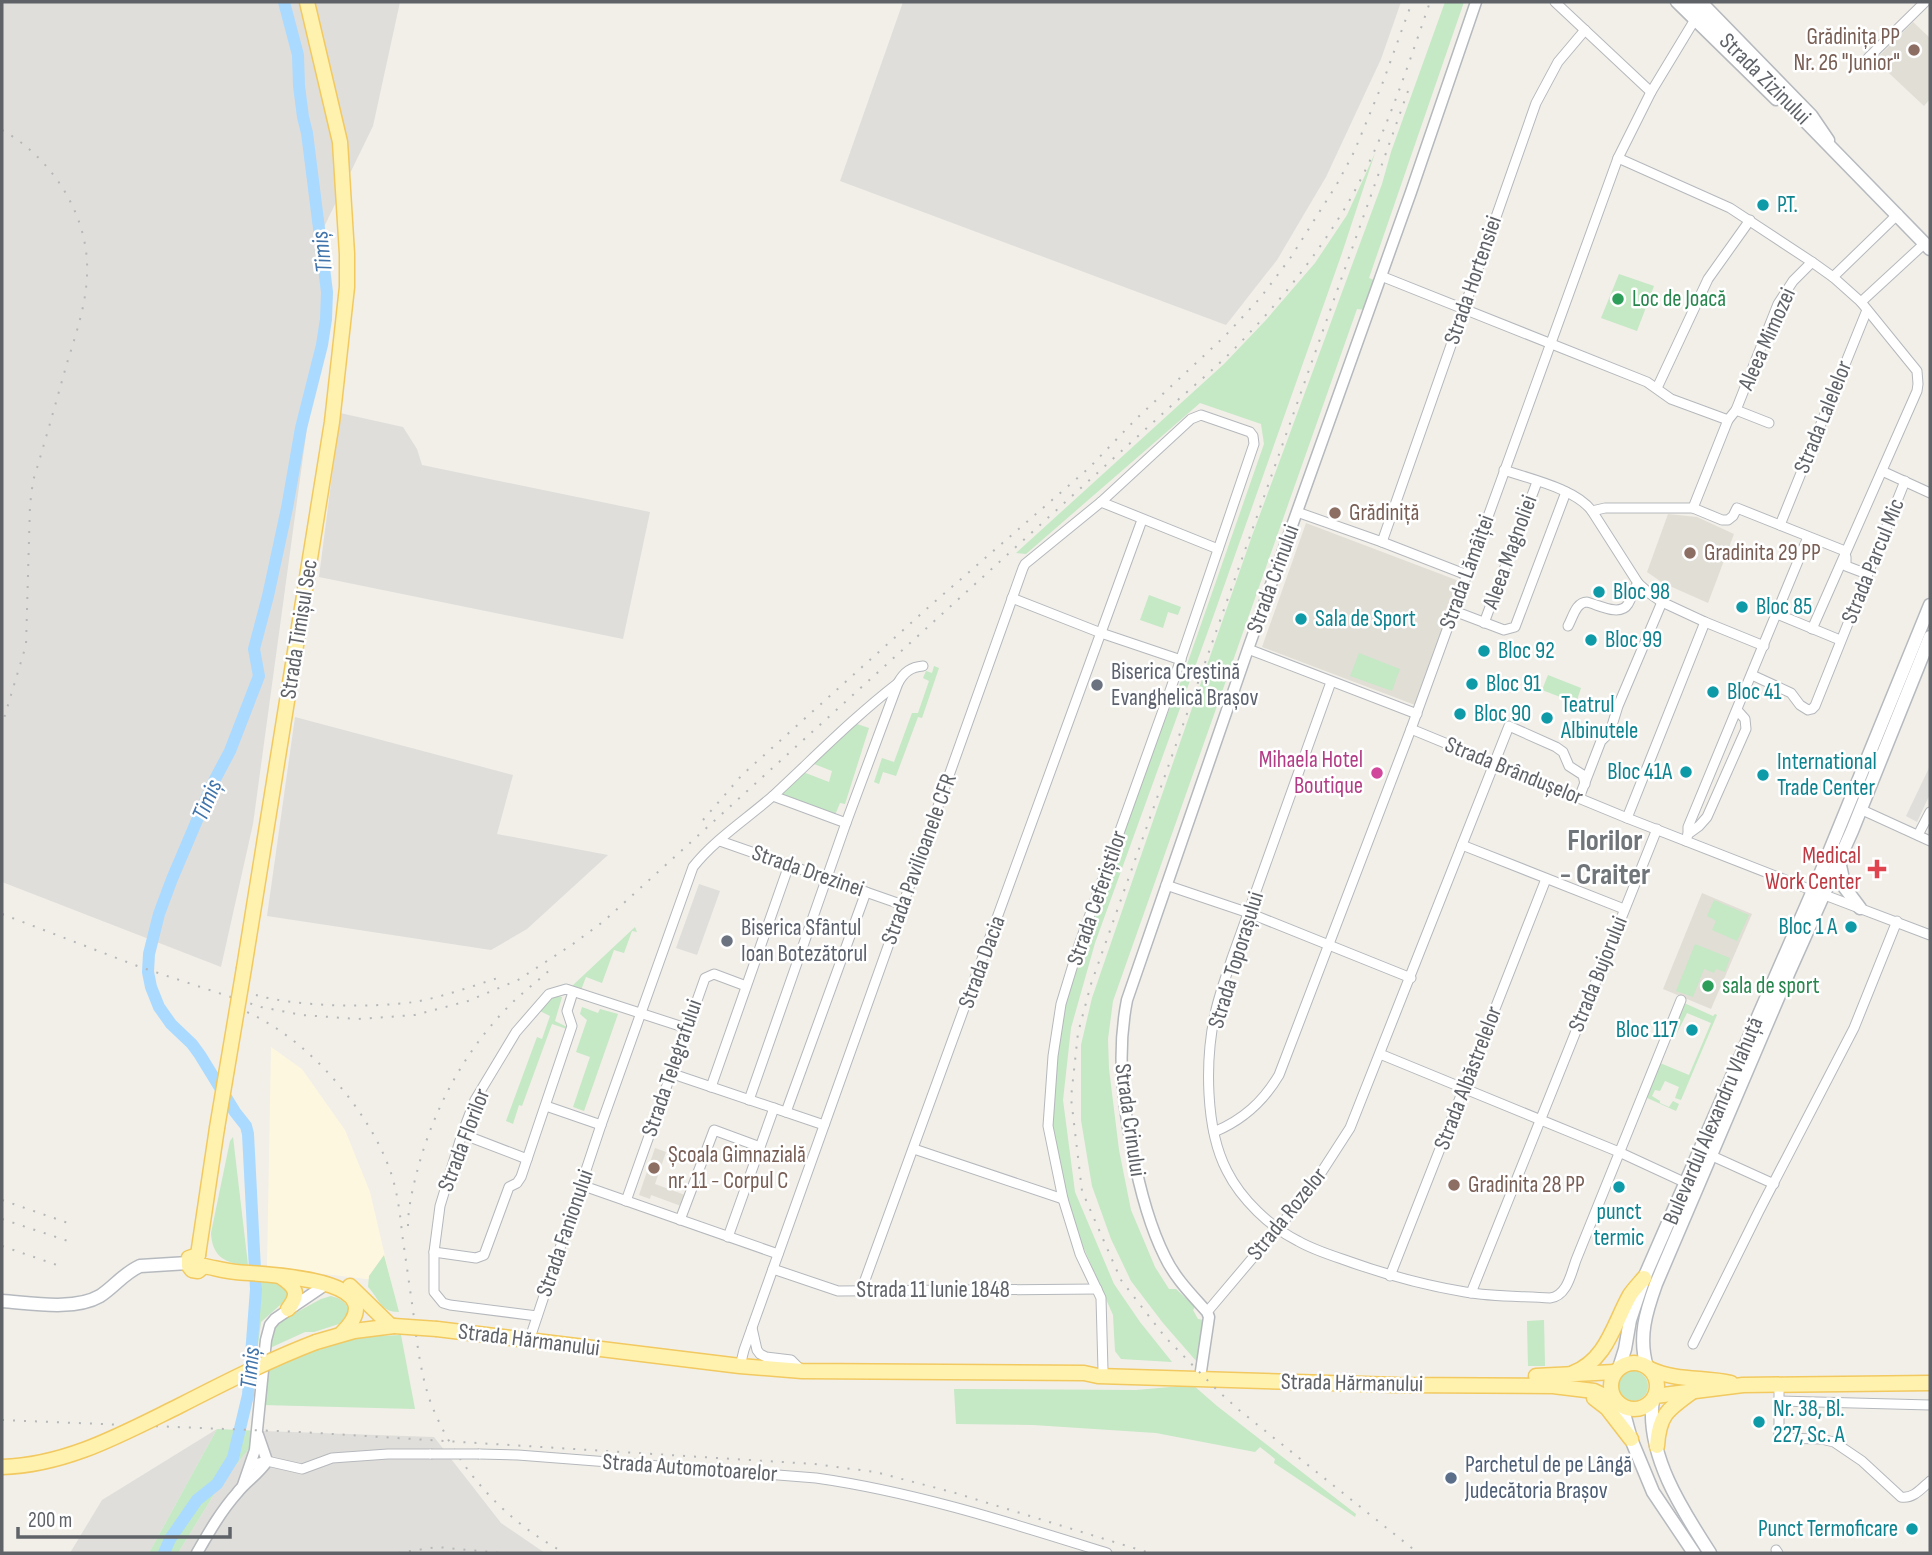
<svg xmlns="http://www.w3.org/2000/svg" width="1932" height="1555" viewBox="0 0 1932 1555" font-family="'Sofia Sans Condensed',sans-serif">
  <rect width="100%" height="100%" fill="#f1efe8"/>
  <polygon fill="#fef7e0" points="271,1047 302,1069 345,1130 370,1192 391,1282 267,1267"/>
  <g fill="#e0deda">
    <polygon points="2,2 400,2 373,126 322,231 330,259 253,824 221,967 2,882"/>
    <polygon points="903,2 1401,2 1381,59 1326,177 1277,260 1226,325 840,181"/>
    <polygon points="340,413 403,427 417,449 422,465 650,512 623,639 319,577"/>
    <polygon points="295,717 513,775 497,834 608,855 527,929 491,950 267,916"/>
    <polygon points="1929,768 1930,794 1917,822 1906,816"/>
    <polygon points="699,884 720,891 697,955 676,948"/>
    <polygon points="217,1429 149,1553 70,1553 102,1500"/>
    <polygon points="263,1431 434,1437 501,1523 545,1553 178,1553 218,1488"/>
  </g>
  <g fill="#e1ded6">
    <polygon points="1913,22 1930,38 1930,99 1924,106 1875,60"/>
    <polygon points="1668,514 1697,517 1734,534 1708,603 1663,583 1647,572"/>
    <polygon points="1306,523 1459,581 1415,705 1262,647"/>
    <polygon points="1702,893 1752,914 1711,1009 1663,989"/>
    <polygon points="655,1148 666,1152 655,1184 685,1195 681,1206 651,1195 650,1199 639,1195"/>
  </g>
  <g fill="#c5e8c5">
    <polygon points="1445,2 1464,2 1369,278 1376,281 1366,310 1357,309 1113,1001 1108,1039 1109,1069 1119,1150 1131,1210 1155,1267 1169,1289 1176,1289 1195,1307 1193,1310 1198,1319 1204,1320 1197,1362 1163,1323 1131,1281 1111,1239 1092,1186 1081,1120 1081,1045 1092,998 1174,760 1252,536 1382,184 1391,152"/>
    <polygon points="1375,153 1342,253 1212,620 1095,943 1071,1028 1063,1100 1075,1192 1114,1284 1140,1322 1172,1362 1121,1359 1115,1351 1113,1315 1082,1244 1061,1186 1050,1126 1059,1017 1151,754 1183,676 1264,444 1261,424 1200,403 1026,554 1016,553 1224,364 1266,320 1315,263 1347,215"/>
    <polygon points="1619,274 1654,286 1637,331 1601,318"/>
    <polygon points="1149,595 1181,607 1178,615 1168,612 1163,628 1140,620"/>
    <polygon points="1359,653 1400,669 1392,691 1350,676"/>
    <polygon points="934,666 939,668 922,718 918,717 896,776 883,772 879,784 874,782 882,758 894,762 912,713 918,713 929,681 923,678 926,671 932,673"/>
    <polygon points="1548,675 1581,688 1576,703 1542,690"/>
    <polygon points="857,724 869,728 845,804 840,803 835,815 778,795 803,772 829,782 832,771 814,764"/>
    <polygon points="1714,900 1749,915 1737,941 1712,930 1716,921 1707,916"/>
    <polygon points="635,927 637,932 632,931 624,953 614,950 602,983 586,977 581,990 571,987"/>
    <polygon points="1695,944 1730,958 1725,972 1716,969 1714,973 1704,969 1693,997 1676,991"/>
    <polygon points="558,996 562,997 555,1021 567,1027 567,1029 552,1024 522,1106 519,1105 513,1124 506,1121 537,1037 542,1039 550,1016 540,1011 550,999"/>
    <polygon points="1682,1002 1713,1016 1715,1014 1717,1015 1681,1100 1675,1098 1679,1087 1665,1081 1660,1091 1655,1090 1652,1096 1660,1101 1660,1103 1669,1107 1673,1101 1679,1104 1676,1111 1645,1097 1660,1063 1689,1075 1711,1023 1687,1013 1676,1035 1670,1033"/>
    <polygon points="582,1007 598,1013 600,1009 618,1014 584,1111 573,1107 590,1057 576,1052 587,1020 580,1014"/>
    <path d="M233,1137L248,1265C226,1264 212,1257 211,1233L230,1141Z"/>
    <path d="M384,1255L399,1312C380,1312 379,1298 368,1287L369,1276Z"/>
    <polygon points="262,1281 278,1282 288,1292 288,1298 261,1322 257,1353 255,1354"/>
    <path d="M331,1296C342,1299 346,1302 350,1312L345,1322L314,1332H305L270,1348L274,1326L277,1323L321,1299Z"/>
    <polygon points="1544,1320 1545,1366 1528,1366 1527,1321"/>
    <polygon points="401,1335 415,1409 262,1405 265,1372 306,1354 358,1337"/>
    <circle cx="1633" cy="1386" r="15"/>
    <polygon points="1193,1385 1217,1406 1356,1514 1355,1517 1274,1463 1275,1459 1260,1447 1255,1452 1156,1433 1033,1425 956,1424 954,1389 1136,1390"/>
    <polygon points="217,1429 263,1431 218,1488 178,1553 149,1553"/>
  </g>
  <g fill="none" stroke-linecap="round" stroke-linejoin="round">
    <polyline stroke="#aadaff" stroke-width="12" points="164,1553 170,1539 197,1500 217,1484 233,1458 248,1395 256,1289 248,1134 246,1126 235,1112 200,1055 192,1044 171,1024 159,1007 151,987 148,972 149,954 159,914 172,879 212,785 230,751 259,676 254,649 268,596 287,508 301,428 322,345 326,319 327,292 307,133 303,117 299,86 298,55 284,2"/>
    <defs>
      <g id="minor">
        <polyline points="1555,2 1651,92"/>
        <polyline points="1868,58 1925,2"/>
        <polyline points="1618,158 1730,208 1812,262 1833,277 1861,302 1917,371 1918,384 1917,391 1812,629"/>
        <polyline points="1381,276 1647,382 1671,399 1728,420"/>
        <polyline points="1833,277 1898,214"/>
        <polyline points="1861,302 1925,243"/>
        <polyline points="1657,388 1708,279 1750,220"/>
        <polyline points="1736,410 1769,423"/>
        <path d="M1504,470C1530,479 1576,489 1592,511L1638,583L1649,593L1662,602L1705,622L1764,646"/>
        <polyline points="1882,471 1930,493"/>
        <polyline points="1101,502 1218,549"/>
        <polyline points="1693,508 1728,420 1736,410 1778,304 1793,281 1812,262"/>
        <polyline points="1592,511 1605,508 1693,508 1722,520 1728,520 1733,516 1737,508 1845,551"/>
        <polyline points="1297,512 1382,542 1467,575"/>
        <polyline points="1780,525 1867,310"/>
        <polyline points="1382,542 1536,103 1558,62 1585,30"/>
        <polyline points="1846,557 1846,566 1867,574"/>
        <polyline points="1012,598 1101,633 1181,660"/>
        <polyline points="1454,611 1504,630 1515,627 1566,492"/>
        <polyline points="1777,614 1840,640"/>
        <polyline points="1484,623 1537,482"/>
        <path d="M1568,626C1573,617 1576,602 1587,602C1599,605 1620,617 1628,604C1632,597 1633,590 1638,583"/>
        <polyline points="1248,649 1417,714"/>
        <polyline points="1752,675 1791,693 1800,705 1808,710 1812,709 1815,706 1905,481"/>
        <path d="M1331,682L1232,958C1226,977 1219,995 1215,1014C1205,1060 1205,1129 1227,1171C1241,1199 1270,1227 1298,1241C1312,1249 1327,1254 1342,1259C1383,1274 1423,1285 1465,1292C1493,1297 1522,1296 1550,1298C1567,1296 1571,1274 1576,1260L1681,1000"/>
        <polyline points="1411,729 1627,818 1801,886 1930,935"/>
        <polyline points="773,796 846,823"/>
        <polyline points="1579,798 1601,741 1610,732 1618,706 1662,602"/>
        <polyline points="1860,809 1930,841"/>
        <polyline points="1627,818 1705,622"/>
        <polyline points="1688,834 1699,826 1707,817 1746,729 1745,719 1737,710"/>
        <polyline points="1918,835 1930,812"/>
        <polyline points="720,841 903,905"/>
        <polyline points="1686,841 1688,834 1688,827 1808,537"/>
        <polyline points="1462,845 1624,909"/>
        <polyline points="1166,885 1249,913 1411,978"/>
        <polyline points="1380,1054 1619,1152 1686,1183"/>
        <polyline points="670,1073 824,1125"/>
        <polyline points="711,1087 789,865"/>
        <path d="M749,1100L846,823L898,683C904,672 911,667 923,666"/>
        <polyline points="546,1106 601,1125"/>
        <polyline points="786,1112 866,892"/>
        <path d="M1214,1132C1243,1120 1263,1102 1279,1075L1411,729L1618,158L1651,92L1694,21"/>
        <polyline points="462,1134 527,1159"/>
        <polyline points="914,1149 1063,1199"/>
        <polyline points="1710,1155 1774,1184"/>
        <polyline points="581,1185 778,1254"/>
        <polyline points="626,1201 705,978 714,974 746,986"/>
        <polyline points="680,1220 714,1130 760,1147"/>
        <polyline points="728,1237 774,1108"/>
        <polyline points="434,1252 476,1258 484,1255 509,1187 517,1183 521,1177 572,1026 567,1011 573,992"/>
        <polyline points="773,1269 838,1291 1097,1289"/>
        <polyline points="1390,1276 1546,879"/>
        <polyline points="861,1291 1142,520"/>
        <polyline points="1471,1293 1657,829"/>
        <polyline points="1207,1312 1310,1190 1350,1128 1509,726 1556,747 1563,752 1569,766 1583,775 1585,784"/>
        <polyline points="537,1316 450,1305 443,1303 434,1292 434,1252 440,1206 462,1134 475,1100 516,1032 549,994 566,989 686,1028"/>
        <polyline points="752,1328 757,1350 760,1354 766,1357 791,1360 801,1370"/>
        <path d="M529,1341L601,1125L693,867C714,840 748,818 774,795C815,757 854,717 898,683"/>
        <polyline points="1693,1344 1759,1211 1854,1028 1897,921"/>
        <polyline points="740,1366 744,1350 1023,568 1025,564 1101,502 1191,419 1201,415 1250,432 1253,436 1254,444 1171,688 1079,945 1061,1004 1053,1056 1048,1126 1063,1199 1080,1254 1101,1298 1103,1370"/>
        <path d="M1779,1385V1438L1821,1439L1834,1442L1862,1461L1901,1497C1913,1499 1921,1489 1930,1481"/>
        <polyline points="1779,1401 1930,1405"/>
        <path d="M479,1454L518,1455L816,1478C915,1492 1011,1523 1107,1553"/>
        <polyline points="251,1465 267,1461 302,1469 332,1458 388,1454 431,1454"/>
        <polyline points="1776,1550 1778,1553"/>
      </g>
      <g id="tertiary">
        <polyline points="1676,2 1776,100"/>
        <polyline points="1702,2 1812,115 1829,140"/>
        <path d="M1201,1371L1209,1317L1207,1312C1191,1294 1175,1278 1165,1257C1148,1223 1139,1186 1132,1149C1122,1099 1117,1051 1127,1000L1248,649L1411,192L1476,2"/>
        <polyline points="243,1485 255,1450 266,1340 270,1325 275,1319 328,1283"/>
        <path d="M197,1553C209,1532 221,1511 237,1493C246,1481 259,1474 267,1461L258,1435"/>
      </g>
      <g id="secondary">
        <polyline points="1689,2 1930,249"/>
        <polyline points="1839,861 1845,888 1860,908"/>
        <path d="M2,1301C31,1303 74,1311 100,1296C114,1287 124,1273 140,1266L188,1263"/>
        <path d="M1647,1367C1638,1337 1646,1312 1656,1284L1789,972L1852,831L1930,637"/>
        <polyline points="1619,1368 1625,1349 1630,1320 1644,1278 1819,877 1930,605"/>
        <path d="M1653,1399C1645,1453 1682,1510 1710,1553"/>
        <polyline points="1622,1406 1631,1439 1653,1492 1694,1553"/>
      </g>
      <g id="primary">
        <polyline points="244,968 332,422 347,287 347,254 340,142 307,2"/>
        <polyline points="198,1255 217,1128"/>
        <polyline points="198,1255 189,1258 189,1266 192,1270 198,1271 204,1266"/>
        <path d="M204,1266C215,1268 225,1271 236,1272C265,1275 399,1277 342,1333"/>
        <path d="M281,1277C296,1287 300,1294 288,1309"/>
        <polyline points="350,1286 391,1326"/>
        <polyline points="437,1329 740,1366 802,1371 1084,1373 1098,1376 1397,1385 1553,1386 1594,1391 1617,1402"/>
        <polyline points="316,1342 354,1331 394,1326"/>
        <circle cx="1634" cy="1386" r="23"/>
        <path d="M1650,1369C1676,1381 1704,1377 1731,1383"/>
        <path d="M1573,1373C1607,1360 1614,1323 1630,1295C1634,1289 1639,1284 1644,1278"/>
        <polyline points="1536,1376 1615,1372"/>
        <polyline points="1655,1396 1743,1385 1930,1383"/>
        <polyline points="1594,1398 1607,1408 1631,1439"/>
        <path d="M1657,1446C1659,1415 1667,1410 1692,1392"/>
      </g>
    </defs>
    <use href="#minor" stroke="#b5b8bc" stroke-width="11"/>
    <use href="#tertiary" stroke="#b5b8bc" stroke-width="13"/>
    <use href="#secondary" stroke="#b6babf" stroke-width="15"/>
    <use href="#primary" stroke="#f2c960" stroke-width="17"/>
    <use href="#minor" stroke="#fff" stroke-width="9"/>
    <use href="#tertiary" stroke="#fff" stroke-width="10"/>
    <use href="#secondary" stroke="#fff" stroke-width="12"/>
    <use href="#primary" stroke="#fff2af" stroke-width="14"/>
    <g stroke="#b6b7b8" stroke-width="2" stroke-dasharray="2 9" stroke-linecap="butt">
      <polyline points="1408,91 1091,984 1078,1033 1071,1098 1082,1191 1121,1280 1165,1337 1217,1390 1239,1410 1418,1553"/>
      <path d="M2,130C52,158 90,216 87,275C86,305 76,334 67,363C56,402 45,442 33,481L30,505L26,645L2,725"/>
      <polyline points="703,820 742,775 931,605 1089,468 1137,418 1225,336 1261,297 1291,257 1337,184 1354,152 1383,82 1412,2"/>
      <path d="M2,914L140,967L261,1007L302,1015L358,1019L415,1015L468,1001L518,980L573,944L604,921L1170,407C1192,387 1216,368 1237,346C1278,304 1315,258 1345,208C1383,144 1406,71 1430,2"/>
      <path d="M256,995C297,1007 372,1008 414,1002C444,997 475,985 504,976"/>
      <path d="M237,1008C272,1021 306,1048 331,1076C356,1104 377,1135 390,1170C397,1190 400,1212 402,1233C406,1261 410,1289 414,1318C417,1345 422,1381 432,1406C458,1470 505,1521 565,1553"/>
      <polyline points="2,1200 71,1224"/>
      <polyline points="2,1219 68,1241"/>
      <path d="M408,1226C408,1207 413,1187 418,1168C435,1105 468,1045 515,1000C527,989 540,979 552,968"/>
      <polyline points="2,1246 57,1265"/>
      <polyline points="2,1420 301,1432 814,1464 875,1472 952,1492 1150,1553"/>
      <polyline points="398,1553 437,1547 501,1553"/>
    </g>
    <defs>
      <polyline id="minor-bridge" points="431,1454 479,1454"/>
      <g id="primary-bridge">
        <polyline points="217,1128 244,968"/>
        <polyline points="394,1326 437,1329"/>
        <path d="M2,1467C67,1465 122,1434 179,1406C224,1383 269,1360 316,1342"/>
      </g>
    </defs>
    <use href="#minor-bridge" stroke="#b5b8bc" stroke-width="11" stroke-linecap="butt"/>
    <use href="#primary-bridge" stroke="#f2c960" stroke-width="17" stroke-linecap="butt"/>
    <use href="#minor-bridge" stroke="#fff" stroke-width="9"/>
    <use href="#primary-bridge" stroke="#fff2af" stroke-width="14"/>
  </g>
  <g fill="#8d6e63" stroke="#fff" stroke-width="2.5">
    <circle cx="1914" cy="50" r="7"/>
    <circle cx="1335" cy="513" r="7"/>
    <circle cx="1690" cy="553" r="7"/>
    <circle cx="654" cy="1168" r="7"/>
    <circle cx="1454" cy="1185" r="7"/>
  </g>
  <g fill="#0f9aa8" stroke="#fff" stroke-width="2.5">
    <circle cx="1763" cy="205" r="7"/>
    <circle cx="1599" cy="592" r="7"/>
    <circle cx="1742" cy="607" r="7"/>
    <circle cx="1301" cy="619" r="7"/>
    <circle cx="1591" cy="640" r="7"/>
    <circle cx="1484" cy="651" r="7"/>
    <circle cx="1472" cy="684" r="7"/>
    <circle cx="1713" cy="692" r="7"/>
    <circle cx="1460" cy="714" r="7"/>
    <circle cx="1547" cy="718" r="7"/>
    <circle cx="1686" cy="772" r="7"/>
    <circle cx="1763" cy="775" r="7"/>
    <circle cx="1851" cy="927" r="7"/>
    <circle cx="1692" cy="1030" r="7"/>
    <circle cx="1619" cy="1187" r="7"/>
    <circle cx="1759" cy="1422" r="7"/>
    <circle cx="1912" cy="1529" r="7"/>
  </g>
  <g fill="#2e9e5b" stroke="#fff" stroke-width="2.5">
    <circle cx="1618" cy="299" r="7"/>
    <circle cx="1708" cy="986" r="7"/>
  </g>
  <g fill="#6b7280" stroke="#fff" stroke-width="2.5">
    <circle cx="1097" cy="685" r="7"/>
    <circle cx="727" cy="941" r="7"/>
  </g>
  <circle fill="#d1479c" stroke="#fff" stroke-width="2.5" cx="1377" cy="773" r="7"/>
  <path fill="#e0444e" stroke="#fff" stroke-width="2.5" d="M1873.5 858.5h7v7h7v7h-7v7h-7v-7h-7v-7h7z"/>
  <circle fill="#5c6f8a" stroke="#fff" stroke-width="2.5" cx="1451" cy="1478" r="7"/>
  <g text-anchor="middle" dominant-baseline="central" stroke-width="5" stroke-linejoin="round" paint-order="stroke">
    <g font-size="23" fill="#785e54" stroke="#fff" text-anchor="start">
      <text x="1900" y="37" text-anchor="end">Grădinița PP<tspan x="1900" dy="26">Nr. 26 "Junior"</tspan></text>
      <text x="1349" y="513">Grădiniță</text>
      <text x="1704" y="553">Gradinita 29 PP</text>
      <text x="668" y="1155">Școala Gimnazială<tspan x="668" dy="26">nr. 11 - Corpul C</tspan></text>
      <text x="1468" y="1185">Gradinita 28 PP</text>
    </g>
    <g font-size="23" fill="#5f6368" stroke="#fff">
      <text transform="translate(1765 79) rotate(45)">Strada Zizinului</text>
      <text transform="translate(1473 280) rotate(-71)">Strada Hortensiei</text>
      <text transform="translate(1767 339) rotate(-66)">Aleea Mimozei</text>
      <text transform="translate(1823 417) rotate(-68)">Strada Lalelelor</text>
      <text transform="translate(1510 552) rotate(-70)">Aleea Magnoliei</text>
      <text transform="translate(1873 561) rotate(-68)">Strada Parcul Mic</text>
      <text transform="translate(1467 572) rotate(-70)">Strada Lămâiței</text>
      <text transform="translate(1273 579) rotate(-70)">Strada Crinului</text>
      <text transform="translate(299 629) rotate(-81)">Strada Timișul Sec</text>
      <text transform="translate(1514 771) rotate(22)">Strada Brândușelor</text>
      <text transform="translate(919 859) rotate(-70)">Strada Pavilioanele CFR</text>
      <text transform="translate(808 871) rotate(19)">Strada Drezinei</text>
      <text transform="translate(1097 898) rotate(-71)">Strada Ceferiștilor</text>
      <text transform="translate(1236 960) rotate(-73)">Strada Toporașului</text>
      <text transform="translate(982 962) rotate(-70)">Strada Dacia</text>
      <text transform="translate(1598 974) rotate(-68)">Strada Bujorului</text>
      <text transform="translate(672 1068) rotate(-71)">Strada Telegrafului</text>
      <text transform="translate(1468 1078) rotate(-69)">Strada Albăstrelelor</text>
      <text transform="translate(1130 1120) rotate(82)">Strada Crinului</text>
      <text transform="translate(1713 1121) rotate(-67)">Bulevardul Alexandru Vlahuță</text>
      <text transform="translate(464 1140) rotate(-69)">Strada Florilor</text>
      <text transform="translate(1287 1214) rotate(-51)">Strada Rozelor</text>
      <text transform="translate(565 1233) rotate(-71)">Strada Fanionului</text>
      <text x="933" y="1290">Strada 11 Iunie 1848</text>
      <text transform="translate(529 1340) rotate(7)">Strada Hărmanului</text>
      <text transform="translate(1352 1383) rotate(1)">Strada Hărmanului</text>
      <text transform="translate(690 1468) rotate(4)">Strada Automotoarelor</text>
    </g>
    <g font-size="23" fill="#0d838f" stroke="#fff" text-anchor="start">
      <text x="1777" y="205">P.T.</text>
      <text x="1613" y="592">Bloc 98</text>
      <text x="1756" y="607">Bloc 85</text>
      <text x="1315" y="619">Sala de Sport</text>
      <text x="1605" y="640">Bloc 99</text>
      <text x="1498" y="651">Bloc 92</text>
      <text x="1486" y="684">Bloc 91</text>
      <text x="1727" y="692">Bloc 41</text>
      <text x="1561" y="705">Teatrul<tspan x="1561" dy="26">Albinutele</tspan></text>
      <text x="1474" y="714">Bloc 90</text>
      <text x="1777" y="762">International<tspan x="1777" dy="26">Trade Center</tspan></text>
      <text x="1672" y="772" text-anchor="end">Bloc 41A</text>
      <text x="1837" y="927" text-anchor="end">Bloc 1 A</text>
      <text x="1678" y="1030" text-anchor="end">Bloc 117</text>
      <text x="1619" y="1212" text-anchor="middle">punct<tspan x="1619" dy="26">termic</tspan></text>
      <text x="1773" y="1409">Nr. 38, Bl.<tspan x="1773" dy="26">227, Sc. A</tspan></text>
      <text x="1898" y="1529" text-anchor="end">Punct Termoficare</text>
    </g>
    <g font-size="23" fill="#27864d" stroke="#fff" text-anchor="start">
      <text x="1632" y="299">Loc de Joacă</text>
      <text x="1722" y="986">sala de sport</text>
    </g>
    <g font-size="23" fill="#5b616d" stroke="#fff" text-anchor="start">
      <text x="1111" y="672">Biserica Creștină<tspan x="1111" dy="26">Evanghelică Brașov</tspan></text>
      <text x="741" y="928">Biserica Sfântul<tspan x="741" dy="26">Ioan Botezătorul</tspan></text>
    </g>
    <g font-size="23" fill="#b23c85" stroke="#fff" text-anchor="end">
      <text x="1363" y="760">Mihaela Hotel<tspan x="1363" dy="26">Boutique</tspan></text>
    </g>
    <g font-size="23" fill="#be3a42" stroke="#fff" text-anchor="end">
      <text x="1861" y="856">Medical<tspan x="1861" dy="26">Work Center</tspan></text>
    </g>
    <g font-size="23" fill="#4e5e75" stroke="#fff" text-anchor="start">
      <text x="1465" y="1465">Parchetul de pe Lângă<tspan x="1465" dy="26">Judecătoria Brașov</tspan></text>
    </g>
    <g font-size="24" font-style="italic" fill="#4174aa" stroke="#fff">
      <text transform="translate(322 252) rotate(-97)">Timiș</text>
      <text transform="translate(207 800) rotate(-67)">Timiș</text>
      <text transform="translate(250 1368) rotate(-85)">Timiș</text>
    </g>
    <g font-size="30" font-weight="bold" fill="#70757a" stroke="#fff">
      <text x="1605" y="841">Florilor<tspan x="1605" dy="34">- Craiter</tspan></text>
    </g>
  </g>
  <rect width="1932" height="1555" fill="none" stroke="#5f6368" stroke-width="7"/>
  <path d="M18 1527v10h212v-10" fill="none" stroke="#5f6368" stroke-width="3.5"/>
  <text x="28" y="1527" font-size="21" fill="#5f6368" stroke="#ffffff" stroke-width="5" paint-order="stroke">200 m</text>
</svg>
